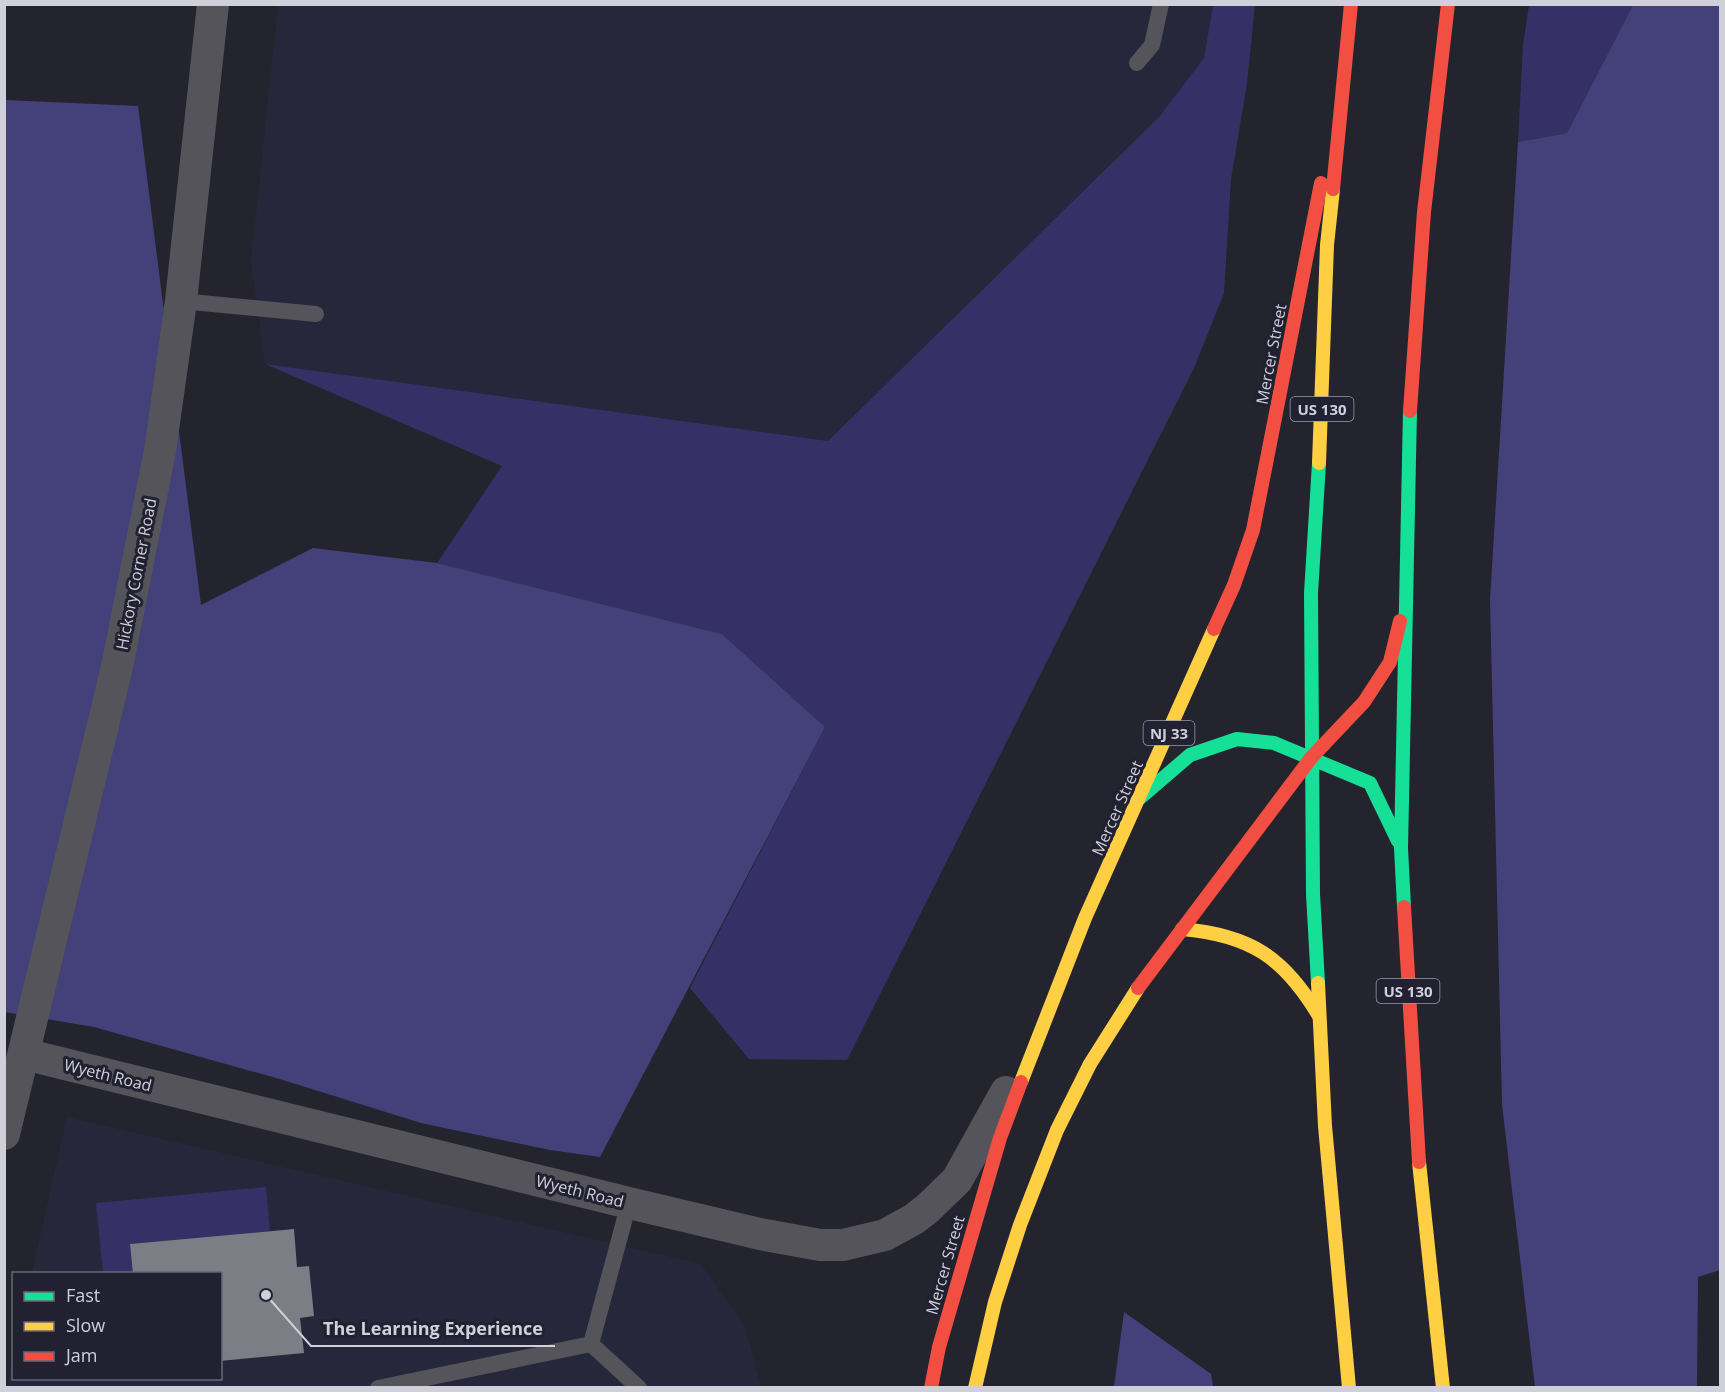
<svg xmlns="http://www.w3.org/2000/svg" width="1725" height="1392" viewBox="0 0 1725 1392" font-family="'Open Sans',sans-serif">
  <rect width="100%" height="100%" fill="#24242e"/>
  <g fill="#27273c">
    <polygon points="278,5 1213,5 1204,58 1159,117 828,441 265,364 251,262"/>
    <polygon points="67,1117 701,1264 745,1327 761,1387 7,1388 13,1359 14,1378 220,1378 220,1274 32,1273"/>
  </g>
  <g fill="#353167">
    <polygon points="1213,5 1255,5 1247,83 1231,179 1224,293 1194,368 847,1060 749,1059 690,988 825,727 722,634 437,563 502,466 265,364 828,441 1159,117 1204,58"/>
    <polygon points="1529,5 1633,5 1567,133 1518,142 1523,45"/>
    <polygon points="266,1187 270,1231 130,1244 133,1273 103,1273 96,1203"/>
  </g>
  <g fill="#44417a">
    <polygon points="1633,5 1720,5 1720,1270 1698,1277 1697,1387 1535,1387 1502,1104 1490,600 1518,142 1567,133"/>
    <polygon points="5,100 138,106 201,605 313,548 437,563 722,634 825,727 600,1157 550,1150 421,1123 283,1080 94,1027 5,1012"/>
    <polygon points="1124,1312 1211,1374 1213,1387 1114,1387"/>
  </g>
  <polygon fill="#7d7d85" points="294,1229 297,1267 309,1266 314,1316 300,1318 304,1353 220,1361 220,1274 133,1274 130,1244"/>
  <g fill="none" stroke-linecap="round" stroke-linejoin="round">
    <g stroke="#54545a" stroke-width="16">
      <polyline points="1137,63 1152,45 1161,4"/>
      <polyline points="181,301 316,314"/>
      <polyline points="629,1203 591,1344 639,1388"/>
      <polyline points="378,1388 591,1344"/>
    </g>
    <g stroke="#54545a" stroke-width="32">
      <polyline points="24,1054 629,1203 760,1234 820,1245 843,1245 885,1235 914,1219 927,1209 957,1180 1006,1092"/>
      <polyline points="4,1134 117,667 160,451 181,301 213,4"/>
    </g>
    <g stroke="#16e098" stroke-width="14">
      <polyline points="1140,798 1190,755 1237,739 1274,743 1370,783 1398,841"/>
      <polyline points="1404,907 1401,848 1410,411"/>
      <polyline points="1318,983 1313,894 1311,593 1319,463"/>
    </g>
    <g stroke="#ffcf43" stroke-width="14">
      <polyline points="1319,463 1327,245 1333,189"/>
      <path d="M1182,929C1250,935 1284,957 1319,1016"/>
      <polyline points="1318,983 1325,1126 1349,1388"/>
      <polyline points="1021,1082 1085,918 1214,629"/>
      <polyline points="1419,1162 1443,1388"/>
      <polyline points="975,1388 995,1302 1020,1225 1057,1130 1090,1064 1138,988"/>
    </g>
    <g stroke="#f24e42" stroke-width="14">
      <polyline points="1333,189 1351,4"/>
      <polyline points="1410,411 1424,212 1448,4"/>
      <polyline points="1214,629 1234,585 1253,530 1321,183"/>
      <polyline points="1404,907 1419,1162"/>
      <polyline points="1138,988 1311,758 1364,702 1390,662 1400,621"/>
      <polyline points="931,1388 939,1347 1000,1138 1021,1082"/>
    </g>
  </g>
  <g text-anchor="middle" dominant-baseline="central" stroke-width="6" stroke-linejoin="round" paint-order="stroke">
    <g fill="#212131" stroke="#9c9ca8" stroke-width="1.5">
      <rect x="1290.5" y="397" width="63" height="24" rx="4.5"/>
      <rect x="1143.5" y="721" width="51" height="24" rx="4.5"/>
      <rect x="1376.5" y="979" width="63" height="24" rx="4.5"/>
    </g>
    <g font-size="15" font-weight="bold" fill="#d0d0db">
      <text x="1322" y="409">US 130</text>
      <text x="1169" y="733">NJ 33</text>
      <text x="1408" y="991">US 130</text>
    </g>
    <g font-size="16" fill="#d0d0db" stroke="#212131">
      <text transform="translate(1271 354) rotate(-79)">Mercer Street</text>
      <text transform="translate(136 574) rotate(-79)">Hickory Corner Road</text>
      <text transform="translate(1117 808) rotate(-66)">Mercer Street</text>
      <text transform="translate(108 1075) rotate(14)">Wyeth Road</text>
      <text transform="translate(580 1191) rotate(14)">Wyeth Road</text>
      <text transform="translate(945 1265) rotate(-74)">Mercer Street</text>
    </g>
  </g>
  <path fill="none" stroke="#d0d0db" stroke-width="2" d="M266 1295L311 1346H555"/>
  <circle fill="#d0d0db" stroke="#212131" stroke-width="2" cx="266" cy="1295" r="6"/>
  <g font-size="18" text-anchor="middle" font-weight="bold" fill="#d0d0db" stroke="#212131" stroke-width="6" stroke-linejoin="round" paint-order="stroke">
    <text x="433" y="1335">The Learning Experience</text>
  </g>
  <rect width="1725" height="1392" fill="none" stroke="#d0d0db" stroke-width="12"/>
  <rect x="12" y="1272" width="210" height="108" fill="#212131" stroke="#676775" stroke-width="1.5"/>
  <rect x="24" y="1292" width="30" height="9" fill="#16e098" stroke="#676775" stroke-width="1.5"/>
  <text x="66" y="1302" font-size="18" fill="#d0d0db">Fast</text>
  <rect x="24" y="1322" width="30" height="9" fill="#ffcf43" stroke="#676775" stroke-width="1.5"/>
  <text x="66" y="1332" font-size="18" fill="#d0d0db">Slow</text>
  <rect x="24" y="1352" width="30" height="9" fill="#f24e42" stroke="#676775" stroke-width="1.5"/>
  <text x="66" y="1362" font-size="18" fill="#d0d0db">Jam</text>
</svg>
